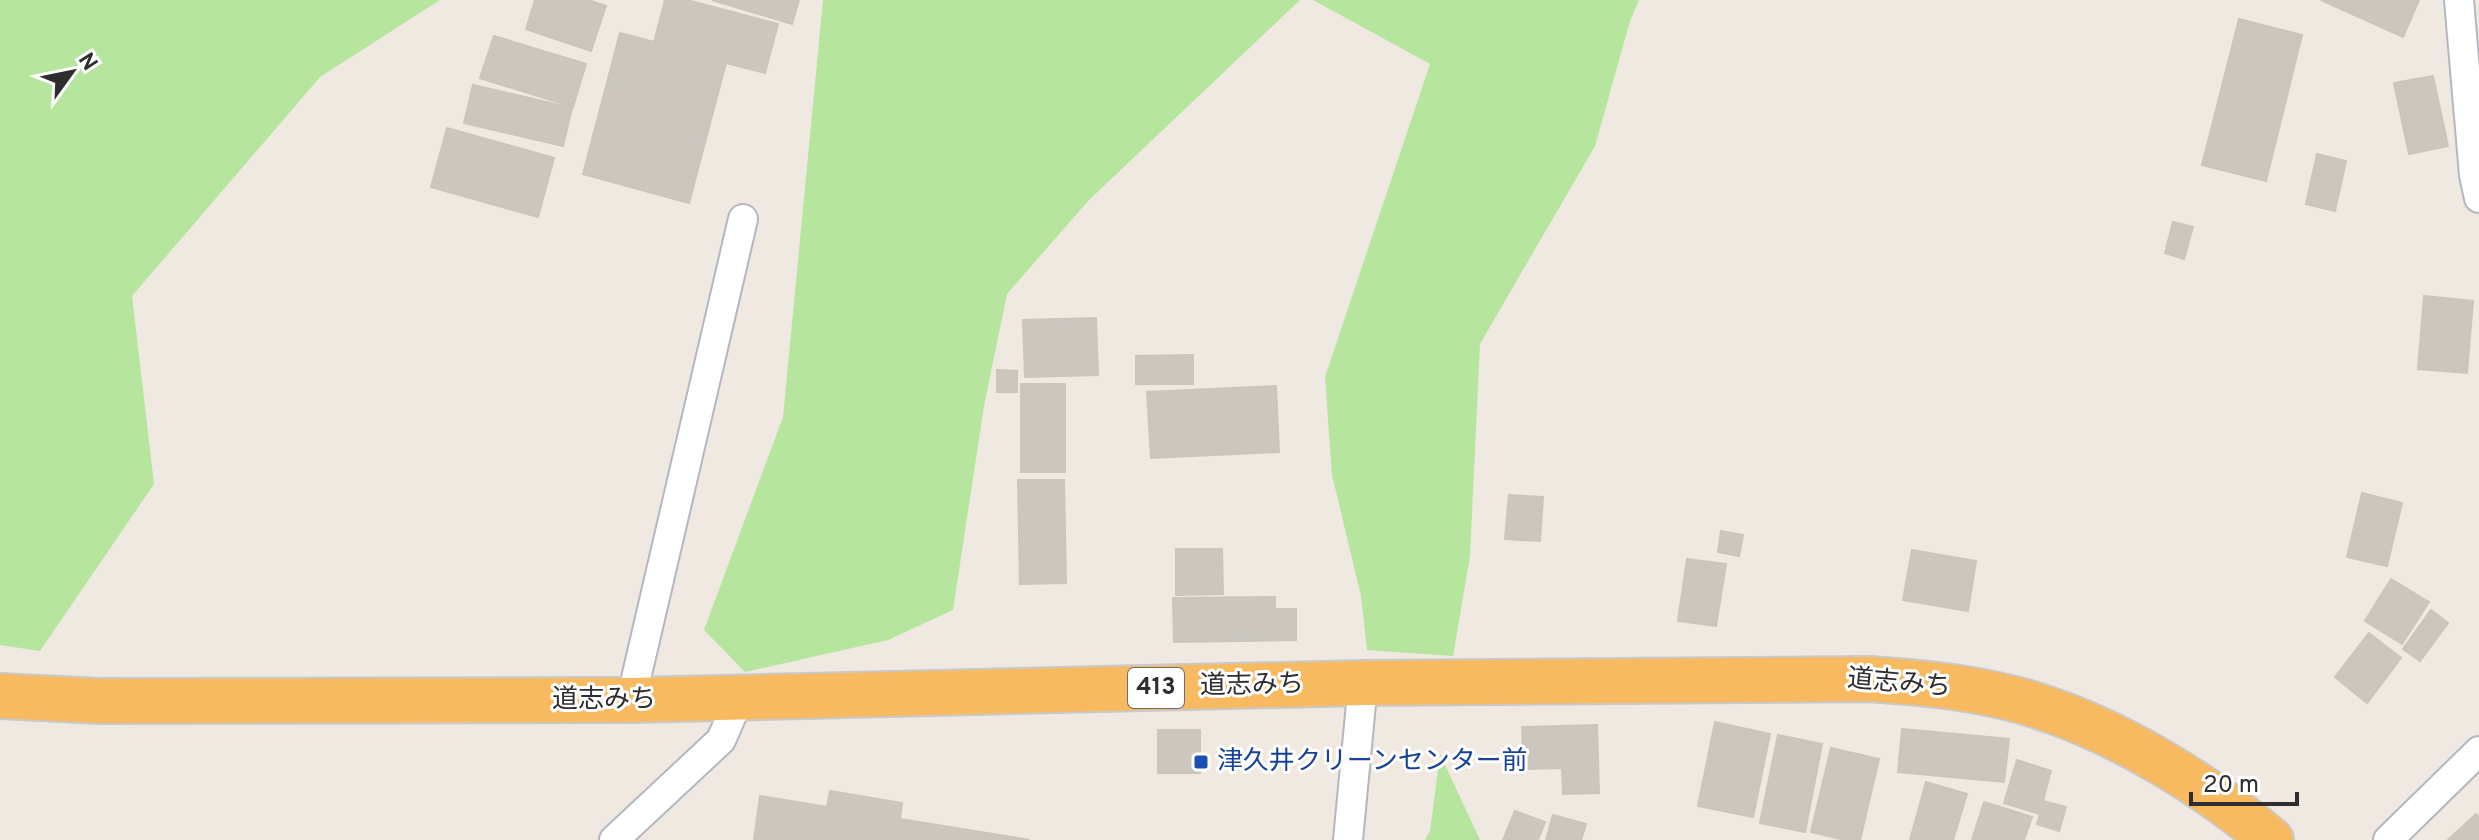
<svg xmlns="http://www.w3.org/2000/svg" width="2479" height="840" viewBox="0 0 2479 840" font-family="Overpass,'Noto Sans JP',sans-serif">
  <rect width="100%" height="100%" fill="#efe9e1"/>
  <g fill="#b6e59e">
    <polygon points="0,0 440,0 320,77 132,296 154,484 40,651 0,645"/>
    <polygon points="823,0 1300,0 1088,201 1007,294 984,406 953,610 888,640 745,672 704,630 783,417"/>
    <polygon points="1313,0 1639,0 1630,21 1595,146 1480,344 1470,556 1453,656 1367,650 1361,596 1332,475 1325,377 1430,64"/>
    <polygon points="1440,754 1480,840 1425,840 1430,831"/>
  </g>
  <g fill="#cbc7bf" stroke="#cbc5ba" stroke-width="2">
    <polygon points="535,0 588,0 606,6 591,51 526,29"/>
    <polygon points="665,0 687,0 778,24 765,73 726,63 689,203 583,174 620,33 654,42"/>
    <polygon points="712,0 799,0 792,24"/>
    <polygon points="2321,0 2419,0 2403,37"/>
    <polygon points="2239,19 2302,35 2266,181 2202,165"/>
    <polygon points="494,36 586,64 573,107 480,78"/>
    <polygon points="2433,76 2448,146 2409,154 2394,83"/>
    <polygon points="473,85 572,108 563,146 464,123"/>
    <polygon points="447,128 554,158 538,217 431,187"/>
    <polygon points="2317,154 2346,161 2335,211 2306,204"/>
    <polygon points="2173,222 2193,227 2184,259 2165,253"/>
    <polygon points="2424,296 2473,301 2467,373 2418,369"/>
    <polygon points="1096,318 1098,375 1025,377 1023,320"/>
    <polygon points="1193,355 1193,384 1136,384 1136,356"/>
    <polygon points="997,370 1017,371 1017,392 997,392"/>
    <rect x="1021" y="384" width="44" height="88"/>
    <polygon points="1276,386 1279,452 1151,458 1147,392"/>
    <polygon points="1018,480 1064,480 1066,583 1020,584"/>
    <polygon points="2362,493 2402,503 2387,566 2347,557"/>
    <polygon points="1509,495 1543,497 1540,541 1505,539"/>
    <polygon points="1721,531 1743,535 1739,556 1718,552"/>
    <polygon points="1176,549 1222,549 1223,594 1176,595"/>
    <polygon points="1912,550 1976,561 1968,611 1903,600"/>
    <polygon points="1687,559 1726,564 1716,626 1678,621"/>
    <polygon points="2391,579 2429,602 2402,644 2365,621"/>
    <polygon points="1275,597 1275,609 1296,609 1296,640 1174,642 1173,598"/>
    <polygon points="2431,610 2448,623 2420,661 2403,649"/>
    <polygon points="2369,633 2401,658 2367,703 2335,677"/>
    <polygon points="1715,722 1770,734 1753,817 1698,806"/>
    <polygon points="1597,725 1599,793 1563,794 1562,768 1524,769 1522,727"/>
    <polygon points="1902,729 2009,739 2004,782 1898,772"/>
    <rect x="1158" y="730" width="42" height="43"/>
    <polygon points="1778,735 1822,744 1805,832 1760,823"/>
    <polygon points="1831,748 1879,759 1860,840 1845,840 1811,832"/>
    <polygon points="2017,760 2051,771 2043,801 2066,807 2059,831 2037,824 2040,814 2004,803"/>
    <polygon points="1926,782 1967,794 1953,840 1910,840"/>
    <polygon points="830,791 902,803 900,819 1030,840 754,840 760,796 827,807"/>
    <polygon points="1984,802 2032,817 2024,840 1972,840"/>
    <polygon points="1515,811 1545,822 1538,840 1503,840"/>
    <polygon points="2476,814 2479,818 2479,840 2448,840"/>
    <polygon points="1553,815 1586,824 1581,840 1546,840"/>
  </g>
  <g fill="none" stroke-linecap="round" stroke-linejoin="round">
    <defs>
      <g id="minor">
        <polyline points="2459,0 2474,175 2479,198"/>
        <polyline points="631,700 743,219"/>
        <polyline points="614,840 721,740 739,699"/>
        <polyline points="1348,840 1363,683"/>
        <polyline points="2388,840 2479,751"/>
      </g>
      <path id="trunk" d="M0,696L100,701L631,700L1363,683L1869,679C1929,683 1992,689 2050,710C2126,736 2210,788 2271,840"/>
    </defs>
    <use href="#minor" stroke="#b4b7c1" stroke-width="32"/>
    <use href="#trunk" stroke="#c9c9c9" stroke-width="48"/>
    <use href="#minor" stroke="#fff" stroke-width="28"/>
    <use href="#trunk" stroke="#f8ba60" stroke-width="44"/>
  </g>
  <rect fill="#1a4fb4" stroke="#fff" stroke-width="3" x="1193" y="754" width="16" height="16" rx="4"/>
  <g text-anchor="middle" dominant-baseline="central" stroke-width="6" stroke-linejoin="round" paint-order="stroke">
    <rect fill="#fff" stroke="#6d6d6d" stroke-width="2" x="1128" y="668" width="56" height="40" rx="6"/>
    <g font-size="24" font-weight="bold" fill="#2e2e2e">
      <text x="1156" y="688">413</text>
    </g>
    <g font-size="26" fill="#2e2e2e" stroke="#fff">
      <text transform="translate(1899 684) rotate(5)">道志みち</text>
      <text transform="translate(1252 686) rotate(-1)">道志みち</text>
      <text x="604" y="700">道志みち</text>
    </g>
    <g font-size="26" fill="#164399" stroke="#fff" text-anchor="start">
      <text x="1217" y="762">津久井クリーンセンター前</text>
    </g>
  </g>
  <g transform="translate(72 72) rotate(57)" stroke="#ffffff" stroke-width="6" paint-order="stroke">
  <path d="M0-6L14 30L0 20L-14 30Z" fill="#2e2e2e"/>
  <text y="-12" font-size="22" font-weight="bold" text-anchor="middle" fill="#2e2e2e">N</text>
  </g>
  <path d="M2191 792v12h106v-12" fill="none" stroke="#2e2e2e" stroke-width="4"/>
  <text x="2203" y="792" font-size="24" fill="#2e2e2e" stroke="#ffffff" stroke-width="6" paint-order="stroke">20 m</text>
</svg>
